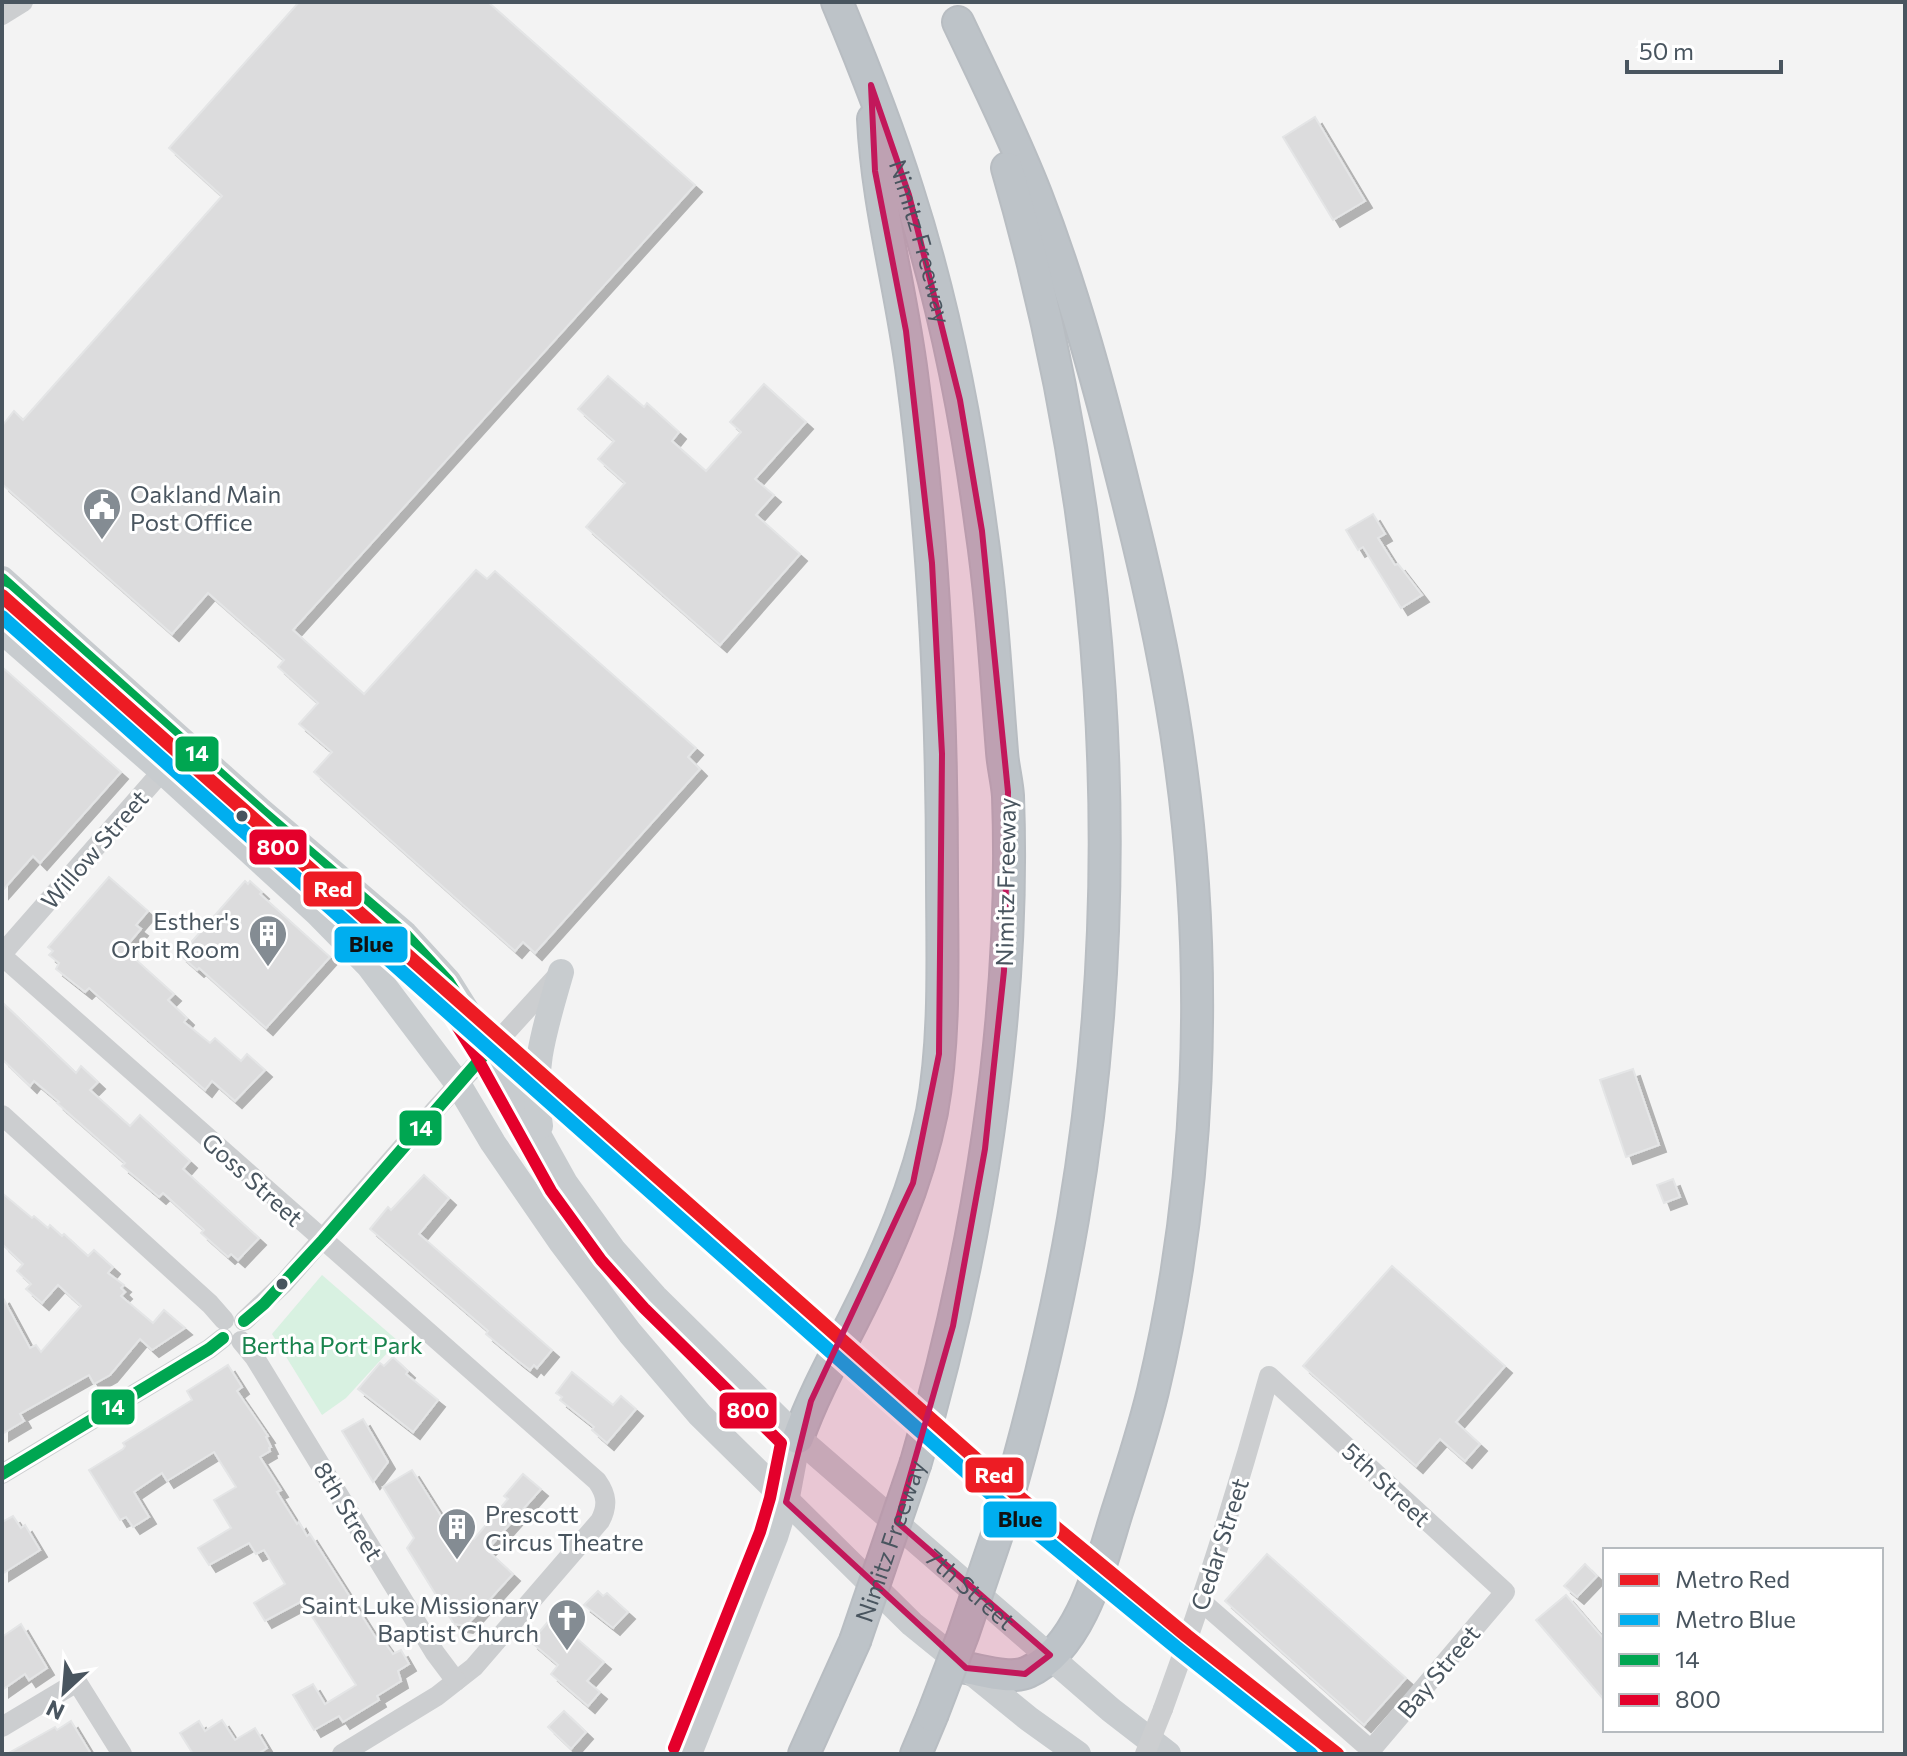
<svg xmlns="http://www.w3.org/2000/svg" width="1907" height="1756" viewBox="0 0 1907 1756" font-family="Commissioner,sans-serif">
  <defs>
    <filter id="shadow"><feDropShadow dx="7" dy="7" stdDeviation="0" flood-color="#0004"/></filter>
  </defs>
  <rect width="100%" height="100%" fill="#f3f3f3"/>
  <polygon fill="#d8f1e1" points="322,1275 398,1341 346,1398 322,1415 272,1334"/>
  <g fill="#dcdcdd" stroke="#e4e5e6" stroke-width="2" filter="url(#shadow)">
    <polygon points="299,2 488,2 695,185 293,630 364,694 476,570 487,579 495,571 696,748 688,757 700,769 535,953 523,942 515,951 314,772 332,752 299,724 318,703 278,667 284,660 208,593 172,634 2,484 2,426 14,411 23,420 222,196 169,148"/>
    <polygon points="1315,117 1365,201 1333,220 1283,137"/>
    <polygon points="608,376 644,407 647,403 679,432 672,441 706,471 741,432 730,422 764,384 806,422 755,479 774,495 756,515 800,554 720,645 586,527 625,483 598,459 614,441 578,409"/>
    <polygon points="1373,514 1385,534 1378,538 1395,565 1398,564 1422,595 1401,608 1363,547 1358,550 1346,530"/>
    <polygon points="2,667 121,772 40,863 33,856 2,891"/>
    <polygon points="109,877 148,911 136,925 141,929 124,949 174,994 168,1000 187,1018 184,1022 210,1043 215,1038 241,1061 247,1054 265,1070 235,1101 212,1081 205,1090 89,988 85,992 56,969 59,963 49,955 53,951 48,947"/>
    <polygon points="245,881 248,884 250,881 262,892 260,894 330,957 266,1028 199,968 197,970 180,955"/>
    <polygon points="2,1002 76,1073 81,1066 98,1082 90,1090 130,1126 140,1115 190,1161 183,1169 259,1238 238,1260 231,1254 228,1257 201,1233 204,1230 163,1193 159,1197 139,1180 122,1166 125,1163 57,1103 59,1102 34,1081 30,1086 2,1059"/>
    <polygon points="1633,1069 1659,1145 1626,1157 1600,1080"/>
    <polygon points="424,1175 449,1198 419,1234 552,1350 537,1368 534,1365 530,1370 517,1360 486,1334 488,1331 370,1229 388,1207 391,1210"/>
    <polygon points="1673,1179 1680,1197 1664,1203 1657,1185"/>
    <polygon points="2,1193 32,1218 34,1216 48,1228 50,1225 62,1236 64,1234 88,1256 94,1250 113,1267 108,1273 124,1285 121,1288 125,1292 121,1296 153,1323 164,1310 185,1328 152,1350 140,1339 110,1375 94,1384 89,1375 20,1414 24,1421 2,1434 2,1296 30,1348 36,1345 41,1352 81,1306 58,1285 42,1303 26,1289 31,1284 17,1271 23,1264 2,1244"/>
    <polygon points="1392,1266 1505,1366 1456,1422 1480,1444 1465,1461 1440,1439 1416,1466 1303,1366"/>
    <polygon points="393,1357 408,1371 406,1374 438,1400 413,1432 358,1389 380,1363 384,1366"/>
    <polygon points="228,1365 242,1387 237,1391 268,1436 266,1437 271,1447 269,1448 270,1451 260,1457 281,1490 277,1492 297,1524 299,1522 307,1536 310,1534 376,1638 380,1636 393,1654 401,1650 409,1664 398,1671 401,1681 377,1696 379,1700 343,1722 339,1716 314,1730 293,1695 313,1684 325,1704 356,1685 302,1601 265,1621 254,1603 285,1584 264,1550 256,1554 249,1543 209,1565 198,1548 231,1528 214,1500 236,1487 214,1452 167,1481 162,1473 134,1492 149,1517 133,1527 126,1517 120,1520 89,1470 123,1449 125,1446 123,1443 192,1400 187,1391"/>
    <polygon points="572,1372 613,1405 621,1396 636,1409 607,1443 592,1430 594,1427 560,1400 562,1397 556,1393"/>
    <polygon points="363,1419 388,1462 373,1482 342,1431"/>
    <polygon points="412,1470 453,1535 460,1527 474,1539 508,1499 504,1496 523,1474 541,1489 487,1550 513,1574 466,1626 454,1624 407,1548 414,1538 383,1487"/>
    <polygon points="13,1516 21,1528 25,1525 40,1550 2,1574 2,1522"/>
    <polygon points="1267,1554 1406,1678 1364,1725 1225,1601"/>
    <polygon points="1585,1564 1597,1576 1577,1597 1564,1586"/>
    <polygon points="598,1591 603,1596 607,1593 628,1612 613,1628 584,1605"/>
    <polygon points="1566,1595 1605,1640 1605,1701 1536,1620"/>
    <polygon points="552,1617 604,1662 587,1681 600,1692 588,1706 551,1674 558,1665 531,1642"/>
    <polygon points="21,1624 47,1668 29,1680 25,1674 2,1690 2,1637"/>
    <polygon points="564,1711 586,1732 571,1749 548,1727"/>
    <polygon points="222,1720 235,1740 255,1728 267,1748 258,1754 193,1754 180,1733 199,1721 205,1731"/>
    <polygon points="71,1721 91,1754 7,1754 55,1727 57,1730"/>
  </g>
  <g fill="none" stroke-linecap="round" stroke-linejoin="round">
    <defs>
      <g id="highway">
        <path id="s2" d="M837,2C863,64 888,127 908,191C943,300 966,415 981,528C992,602 996,677 1002,752C1003,767 1007,781 1008,796C1016,1017 978,1251 916,1462"/>
        <path d="M958,22C985,79 1013,135 1036,194C1074,292 1101,393 1126,494C1149,584 1169,675 1181,767C1209,972 1201,1190 1153,1391C1143,1432 1130,1472 1117,1512C1101,1563 1082,1647 1028,1672C1011,1680 984,1671 966,1668"/>
        <path d="M798,1438C813,1396 833,1360 853,1321C887,1254 917,1186 932,1112C946,1035 942,953 942,875C942,707 934,540 912,374C901,288 877,205 873,119"/>
        <path d="M999,1529C1029,1427 1055,1324 1073,1219C1133,868 1106,509 1007,168"/>
        <polyline points="804,1754 855,1641"/>
        <polyline points="916,1754 932,1716"/>
      </g>
    </defs>
    <use href="#highway" stroke="#b8bdc2" stroke-width="34"/>
    <g stroke="#ccced0" stroke-width="20">
      <polyline points="2,15 23,2"/>
      <polyline points="2,954 186,744"/>
      <path d="M2,956L597,1481C607,1495 608,1506 600,1521L474,1667L437,1696L342,1754"/>
      <polyline points="2,1115 210,1304 224,1320"/>
      <polyline points="244,1321 284,1283 435,1110 558,975"/>
      <polyline points="241,1341 255,1358 435,1653 456,1681"/>
      <polyline points="2,1474 209,1349 223,1338"/>
      <path d="M1163,1709C1203,1599 1238,1489 1269,1376L1505,1592L1371,1750L1202,1602"/>
      <polyline points="2,1727 77,1682 122,1754"/>
    </g>
    <g stroke="#c8cccf" stroke-width="26">
      <path id="s1" d="M2,579L261,811L405,934L448,981L490,1048L565,1183L614,1251L655,1297L798,1438L1111,1710L1168,1754"/>
      <polyline points="2,631 162,771 317,913 369,966 458,1084 493,1143 561,1242 630,1333 700,1415 912,1624 1029,1719 1078,1754"/>
      <path d="M540,1126C530,1070 546,1025 561,972"/>
      <polyline points="689,1754 775,1537 786,1502 798,1438"/>
    </g>
    <use href="#highway" stroke="#bdc3c8" stroke-width="30"/>
    <defs>
      <g id="highway-bridge">
        <path id="s3" d="M855,1641L916,1462"/>
        <polyline points="932,1716 963,1635 999,1529"/>
      </g>
    </defs>
    <use href="#highway-bridge" stroke="#b8bdc2" stroke-width="34" stroke-linecap="butt"/>
    <polyline stroke="#ccced0" stroke-width="20" points="1145,1754 1163,1709"/>
    <use href="#highway-bridge" stroke="#bdc3c8" stroke-width="30"/>
    <defs>
      <g id="bus-1">
        <polyline points="2,579 261,811 405,934 448,981 490,1048 323,1240 264,1304 244,1321"/>
        <polyline points="2,1474 209,1349 223,1338"/>
      </g>
      <polyline id="bus-2" points="2,600 250,823 394,946 435,991 476,1056 551,1191 601,1260 644,1308 781,1443 770,1498 760,1532 674,1748"/>
    </defs>
    <use href="#bus-1" stroke="#fff" stroke-width="18"/>
    <use href="#bus-2" stroke="#fff" stroke-width="18"/>
    <use href="#bus-1" stroke="#00a651" stroke-width="12"/>
    <use href="#bus-2" stroke="#e4002b" stroke-width="12"/>
    <defs>
      <polyline id="metro-1" points="2,596 1020,1498 1187,1636 1337,1754"/>
      <polyline id="metro-2" points="2,617 1009,1510 1177,1648 1311,1754"/>
    </defs>
    <use href="#metro-1" stroke="#fff" stroke-width="20"/>
    <use href="#metro-2" stroke="#fff" stroke-width="20"/>
    <use href="#metro-1" stroke="#ed1c24" stroke-width="14"/>
    <use href="#metro-2" stroke="#00aeef" stroke-width="14"/>
  </g>
  <path fill="#c2185b" fill-opacity="0.2" stroke="#c2185b" stroke-width="6" stroke-linejoin="round" d="M871,85L909,195L960,400L982,531L1008,792L1004,971L985,1149L953,1326L897,1522L1050,1655L1025,1674L966,1668L786,1502L811,1401L913,1183L939,1054L942,754L932,563L906,331L875,171Z"/>
  <defs>
    <symbol id="civic-pin" viewBox="-11 -11 22 30"><path d="M0 17L-7.5 6A9.5 9.5 0 1 1 7.5 6Z" fill="#848c93" stroke="#fff"/><path d="M-.6-6.5H3V-4.5H.6V-3L4-1V1h2V6H-6V1h2V-1L-.6-3ZM-1.2 2.5V6h2.4V2.5Z" fill="#fff"/></symbol>
    <symbol id="building-pin" viewBox="-11 -11 22 30"><path d="M0 17L-7.5 6A9.5 9.5 0 1 1 7.5 6Z" fill="#848c93" stroke="#fff"/><path d="M-4-6H4V6H1V3H-1V6H-4ZM-2.5-4.3h1.7v1.8h-1.7ZM.8-4.3h1.7v1.8H.8ZM-2.5-1h1.7V.8h-1.7ZM.8-1h1.7V.8H.8Z" fill="#fff"/></symbol>
    <symbol id="church-pin" viewBox="-11 -11 22 30"><path d="M0 17L-7.5 6A9.5 9.5 0 1 1 7.5 6Z" fill="#848c93" stroke="#fff"/><path d="M-1.2-6h2.4v3.5h3.3v2.4h-3.3V6h-2.4V-.1h-3.3v-2.4h3.3Z" fill="#fff"/></symbol>
  </defs>
  <g fill-rule="evenodd">
    <use href="#civic-pin" x="80" y="485" width="44" height="60"/>
    <use href="#building-pin" x="246" y="912" width="44" height="60"/>
    <use href="#building-pin" x="435" y="1505" width="44" height="60"/>
    <use href="#church-pin" x="545" y="1596" width="44" height="60"/>
  </g>
  <g fill="#49555f" stroke="#fff" stroke-width="3">
    <circle cx="242" cy="816" r="7"/>
    <circle cx="282" cy="1284" r="7"/>
  </g>
  <g text-anchor="middle" dominant-baseline="central" stroke-width="6" stroke-linejoin="round" paint-order="stroke">
    <g font-size="24" fill="#49555f" stroke="#fff">
      <text stroke="none"><textPath href="#s2" startOffset="254">Nimitz Freeway</textPath></text>
      <text transform="translate(94 849) rotate(-49)">Willow Street</text>
      <text transform="translate(1005 882) rotate(-89)">Nimitz Freeway</text>
      <text transform="translate(253 1179) rotate(42)">Goss Street</text>
      <text transform="translate(1387 1484) rotate(43)">5th Street</text>
      <text transform="translate(349 1511) rotate(59)">8th Street</text>
      <text stroke="none"><textPath href="#s3" startOffset="106">Nimitz Freeway</textPath></text>
      <text transform="translate(1219 1544) rotate(-72)">Cedar Street</text>
      <text stroke="none"><textPath href="#s1" startOffset="1410">7th Street</textPath></text>
      <text transform="translate(1438 1671) rotate(-50)">Bay Street</text>
    </g>
    <g font-size="24" fill="#49555f" stroke="#fff" text-anchor="start">
      <text x="130" y="493">Oakland Main<tspan x="130" dy="28">Post Office</tspan></text>
      <text x="240" y="920" text-anchor="end">Esther's<tspan x="240" dy="28">Orbit Room</tspan></text>
      <text x="485" y="1513">Prescott<tspan x="485" dy="28">Circus Theatre</tspan></text>
      <text x="539" y="1604" text-anchor="end">Saint Luke Missionary<tspan x="539" dy="28">Baptist Church</tspan></text>
    </g>
    <g font-size="24" fill="#18834d" stroke="#fff">
      <text x="332" y="1344">Bertha Port Park</text>
    </g>
  </g>
  <g stroke="#fff" stroke-width="3">
    <rect x="174" y="735" width="46" height="38" rx="8" fill="#00a651"/>
    <rect x="248" y="828" width="60" height="38" rx="8" fill="#e4002b"/>
    <rect x="302" y="870" width="61" height="38" rx="8" fill="#ed1c24"/>
    <rect x="333" y="925" width="76" height="39" rx="8" fill="#00aeef"/>
    <rect x="398" y="1109" width="45" height="38" rx="8" fill="#00a651"/>
    <rect x="90" y="1388" width="46" height="38" rx="8" fill="#00a651"/>
    <rect x="718" y="1391" width="60" height="39" rx="8" fill="#e4002b"/>
    <rect x="964" y="1456" width="61" height="38" rx="8" fill="#ed1c24"/>
    <rect x="982" y="1500" width="76" height="39" rx="8" fill="#00aeef"/>
  </g>
  <g font-size="22" text-anchor="middle" font-weight="bold" fill="#fff">
    <text x="197" y="761">14</text>
    <text x="278" y="855">800</text>
    <text x="333" y="897">Red</text>
    <text x="421" y="1136">14</text>
    <text x="113" y="1415">14</text>
    <text x="748" y="1418">800</text>
    <text x="994" y="1483">Red</text>
  </g>
  <g font-size="22" text-anchor="middle" font-weight="bold" fill="#111">
    <text x="371" y="952">Blue</text>
    <text x="1020" y="1527">Blue</text>
  </g>
  <rect width="1907" height="1756" fill="none" stroke="#49555f" stroke-width="8"/>
  <rect x="1603" y="1548" width="280" height="184" fill="#ffffff" stroke="#b6bbbf" stroke-width="2"/>
  <rect x="1619" y="1574" width="40" height="12" fill="#ed1c24" stroke="#b6bbbf" stroke-width="2"/>
  <text x="1675" y="1588" font-size="24" fill="#49555f">Metro Red</text>
  <rect x="1619" y="1614" width="40" height="12" fill="#00aeef" stroke="#b6bbbf" stroke-width="2"/>
  <text x="1675" y="1628" font-size="24" fill="#49555f">Metro Blue</text>
  <rect x="1619" y="1654" width="40" height="12" fill="#00a651" stroke="#b6bbbf" stroke-width="2"/>
  <text x="1675" y="1668" font-size="24" fill="#49555f">14</text>
  <rect x="1619" y="1694" width="40" height="12" fill="#e4002b" stroke="#b6bbbf" stroke-width="2"/>
  <text x="1675" y="1708" font-size="24" fill="#49555f">800</text>
  <g transform="translate(64 1692) rotate(206)" stroke="#ffffff" stroke-width="6" paint-order="stroke">
  <path d="M0-6L14 30L0 20L-14 30Z" fill="#49555f"/>
  <text y="-12" font-size="22" font-weight="bold" text-anchor="middle" fill="#49555f">N</text>
  </g>
  <path d="M1627 60v12h154v-12" fill="none" stroke="#49555f" stroke-width="4"/>
  <text x="1639" y="60" font-size="24" fill="#49555f" stroke="#ffffff" stroke-width="6" paint-order="stroke">50 m</text>
</svg>
